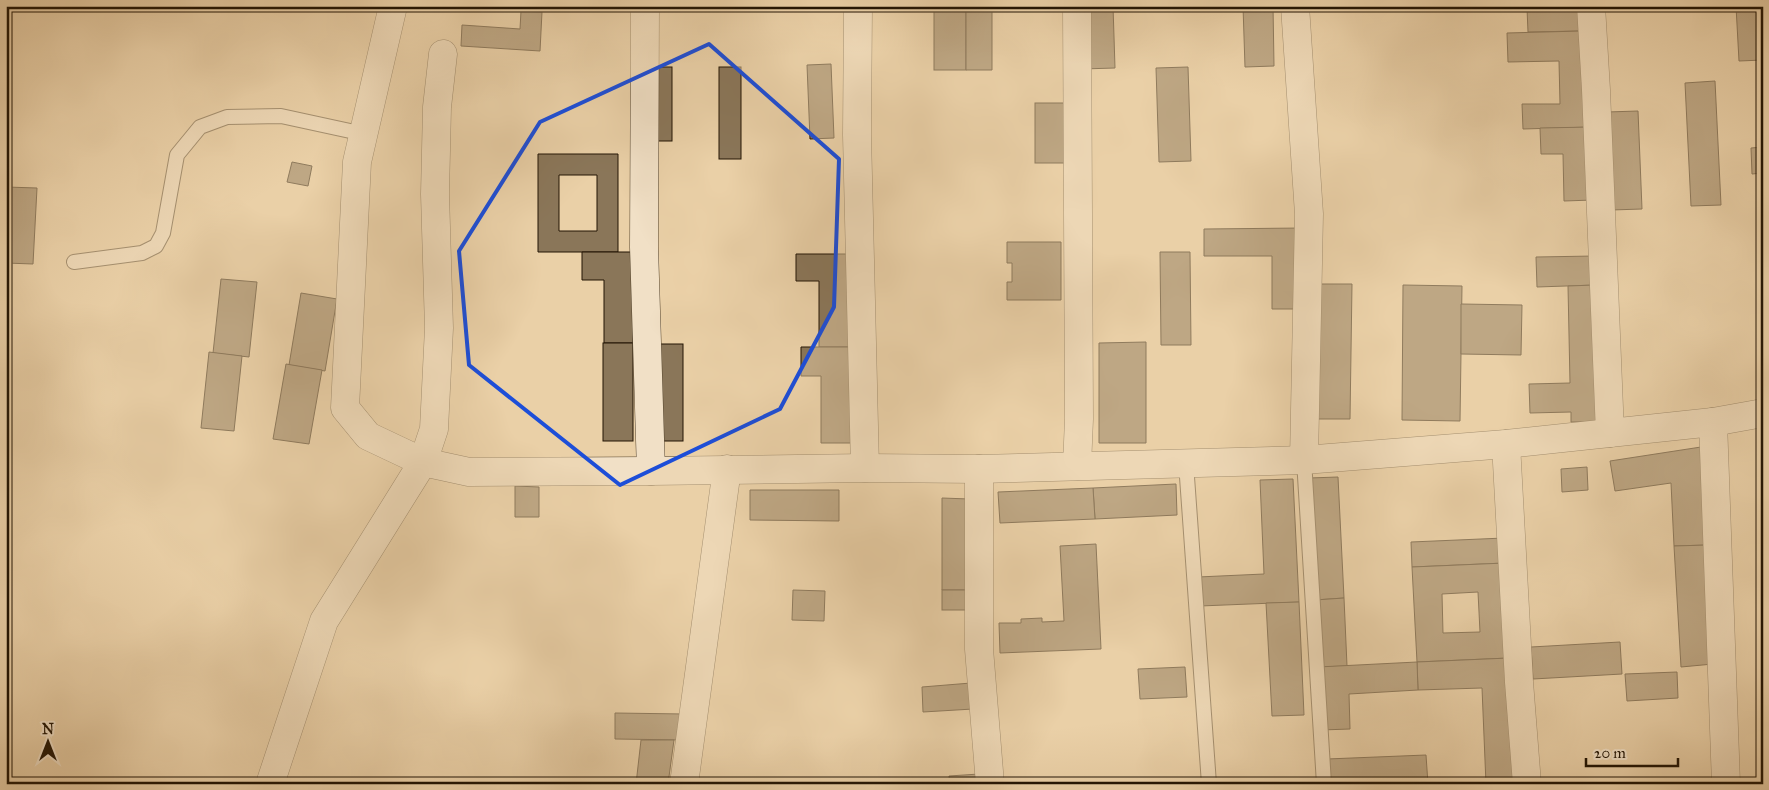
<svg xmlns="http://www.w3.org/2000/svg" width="1769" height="790" viewBox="0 0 1769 790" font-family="'IM FELL Great Primer',serif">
  <rect width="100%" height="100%" fill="#ead0a7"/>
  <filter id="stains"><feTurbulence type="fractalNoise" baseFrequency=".004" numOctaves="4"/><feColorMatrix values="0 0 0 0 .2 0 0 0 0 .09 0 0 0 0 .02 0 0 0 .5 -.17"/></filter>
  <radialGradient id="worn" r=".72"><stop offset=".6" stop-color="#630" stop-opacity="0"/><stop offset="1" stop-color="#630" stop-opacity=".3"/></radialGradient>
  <g fill="#8a7659" stroke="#231504" fill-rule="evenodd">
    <rect x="934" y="6" width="32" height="64"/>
    <polygon points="966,6 1054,6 1054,7 992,7 992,70 966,70"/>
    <polygon points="1080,6 1113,6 1115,68 1082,69"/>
    <polygon points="1243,6 1273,6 1274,66 1245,67"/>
    <polygon points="1548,6 1580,6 1581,31 1528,32 1527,8"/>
    <polygon points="1736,6 1763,6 1763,60 1739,61"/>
    <polygon points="521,11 542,12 540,51 461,46 462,25 520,29"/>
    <polygon points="1581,31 1591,127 1523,129 1522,104 1560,104 1559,61 1508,62 1507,33"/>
    <polygon points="831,64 834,138 810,139 807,65"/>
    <rect x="652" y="67" width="20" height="74"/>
    <rect x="719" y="67" width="22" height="92"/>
    <polygon points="1188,67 1191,161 1159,162 1156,68"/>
    <polygon points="1759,69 1763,69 1763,108 1761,108"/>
    <polygon points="1715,81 1721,205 1691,206 1685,83"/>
    <rect x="1035" y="103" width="30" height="60"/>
    <polygon points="1638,111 1642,209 1611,210 1607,112"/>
    <polygon points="1591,127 1593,200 1564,201 1563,154 1541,154 1540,128"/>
    <polygon points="1763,147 1763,173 1752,174 1751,148"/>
    <path d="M538,154H618V252H538ZM559,175H597V231H559Z"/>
    <polygon points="292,162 312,166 308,186 287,182"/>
    <polygon points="6,187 37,188 33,264 6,263"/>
    <polygon points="1303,228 1304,309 1272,309 1272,256 1204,256 1204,229"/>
    <polygon points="1007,242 1061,242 1061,300 1007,300 1007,282 1012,282 1012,263 1007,263"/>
    <polygon points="582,252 633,252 633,343 604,343 604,280 582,280"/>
    <polygon points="1160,252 1190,252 1191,345 1161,345"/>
    <polygon points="796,254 851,254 851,347 819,347 819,281 796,281"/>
    <polygon points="1594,256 1595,285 1537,287 1536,257"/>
    <polygon points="221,279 257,282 249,357 213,353"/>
    <polygon points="1319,284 1352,284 1350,419 1317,419"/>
    <polygon points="1403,285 1462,286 1460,421 1402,420"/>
    <polygon points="1595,285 1598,422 1571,422 1571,412 1530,413 1529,384 1570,383 1568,286"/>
    <polygon points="301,293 337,299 325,371 289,365"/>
    <polygon points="1461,304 1522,305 1521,355 1461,354"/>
    <polygon points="1146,342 1146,443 1099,443 1099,343"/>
    <rect x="603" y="343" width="30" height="98"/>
    <rect x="652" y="344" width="31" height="97"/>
    <polygon points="801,347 851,347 851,443 821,443 821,376 801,376"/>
    <polygon points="209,352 242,356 234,431 201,428"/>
    <polygon points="286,364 322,370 309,444 273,439"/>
    <polygon points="1701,447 1707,545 1674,546 1671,483 1615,491 1610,461"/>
    <polygon points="1587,467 1588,490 1562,492 1561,469"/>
    <polygon points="1338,477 1344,598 1315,600 1309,478"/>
    <polygon points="1293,479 1299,602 1200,606 1198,577 1264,574 1260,480"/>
    <polygon points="1176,484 1177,515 1095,519 1093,488"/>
    <polygon points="515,486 539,487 539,517 515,517"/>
    <polygon points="1093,488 1095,519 1000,523 998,492"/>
    <polygon points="750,490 839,490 839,521 750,520"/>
    <polygon points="942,498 969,499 969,590 942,590"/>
    <polygon points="1504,538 1505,563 1412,567 1411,542"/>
    <polygon points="1096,544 1101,649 1000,653 999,623 1021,623 1021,619 1042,618 1042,622 1064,621 1060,546"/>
    <polygon points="1707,545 1713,664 1681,667 1674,546"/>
    <path d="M1505,563L1509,658L1417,662L1412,567ZM1478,592L1480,632L1443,633L1442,594Z"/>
    <polygon points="793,590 825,591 824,621 792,620"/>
    <rect x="942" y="590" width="27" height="20"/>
    <polygon points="1344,598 1347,666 1318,667 1315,600"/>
    <polygon points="1299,602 1304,715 1272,716 1266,603"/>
    <polygon points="1620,642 1622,674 1533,679 1531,647"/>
    <polygon points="1509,658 1515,784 1486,784 1482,688 1418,690 1417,662"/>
    <polygon points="1417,662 1418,690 1349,694 1350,729 1321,730 1318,667"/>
    <polygon points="1185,667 1187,697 1140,699 1138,669"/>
    <polygon points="1677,672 1678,698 1627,701 1625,674"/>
    <polygon points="971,683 973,709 923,712 922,687"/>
    <polygon points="615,713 684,714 684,740 615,739"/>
    <polygon points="641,740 674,740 668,784 636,784"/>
    <polygon points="1426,755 1428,784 1328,784 1327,759"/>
    <polygon points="979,774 980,784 950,784 949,776"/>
  </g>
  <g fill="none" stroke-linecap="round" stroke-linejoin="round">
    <defs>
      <g id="service">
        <polyline points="74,262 142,253 156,246 163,233 177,155 200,127 227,117 281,116 364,134"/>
        <polyline points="1304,460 1324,784"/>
        <polyline points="1186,463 1209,784"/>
      </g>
      <g id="minor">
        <polyline points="393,6 357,162 345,408 368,436 423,462 469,472 651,471 865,468 979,469 1304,460 1506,444 1713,422 1763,413"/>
        <polyline points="645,6 644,247 651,471"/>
        <polyline points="858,6 857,135 865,468"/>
        <polyline points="1295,6 1309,214 1304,460"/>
        <polyline points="1591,6 1596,90 1610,433"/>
        <polyline points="1713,422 1726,784"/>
        <polyline points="1506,444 1519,682 1527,784"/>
        <polyline points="1077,466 1079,419 1077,6"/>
        <polyline points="979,469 979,649 990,784"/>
        <polyline points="270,784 324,621 423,462 434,429 439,328 435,194 437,107 443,54"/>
        <polyline points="684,784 727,469"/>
      </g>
    </defs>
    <use href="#service" stroke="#55442d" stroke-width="16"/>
    <use href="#minor" stroke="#55442d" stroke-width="29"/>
    <use href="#service" stroke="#f1e0c6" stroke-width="14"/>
    <use href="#minor" stroke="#f1e0c6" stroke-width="28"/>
  </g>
  <path d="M0 0H1769V790H0ZM709,44L839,159L834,307L780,409L620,485L469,365L459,251L540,122Z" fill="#ead0a7" fill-opacity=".55" fill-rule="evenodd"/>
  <path fill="none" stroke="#1d4ed8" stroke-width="4" stroke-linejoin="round" d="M709,44L839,159L834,307L780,409L620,485L469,365L459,251L540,122Z"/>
  <rect width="1769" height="790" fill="none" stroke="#ead0a7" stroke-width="25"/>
  <rect x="8" y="8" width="1754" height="775" fill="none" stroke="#231504" stroke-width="2.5"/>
  <rect x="12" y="12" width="1744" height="765" fill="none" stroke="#231504"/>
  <g transform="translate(48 742)" stroke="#f1e0c6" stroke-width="4" paint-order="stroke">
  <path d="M0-4L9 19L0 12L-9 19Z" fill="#231504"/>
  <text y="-8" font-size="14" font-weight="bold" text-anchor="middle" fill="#231504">N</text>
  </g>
  <path d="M1586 758v8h92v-8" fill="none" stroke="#231504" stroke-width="2.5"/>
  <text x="1594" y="758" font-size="15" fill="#231504" stroke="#f1e0c6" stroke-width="4" paint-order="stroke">20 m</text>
  <rect width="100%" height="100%" filter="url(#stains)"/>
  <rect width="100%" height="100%" fill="url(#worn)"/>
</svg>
